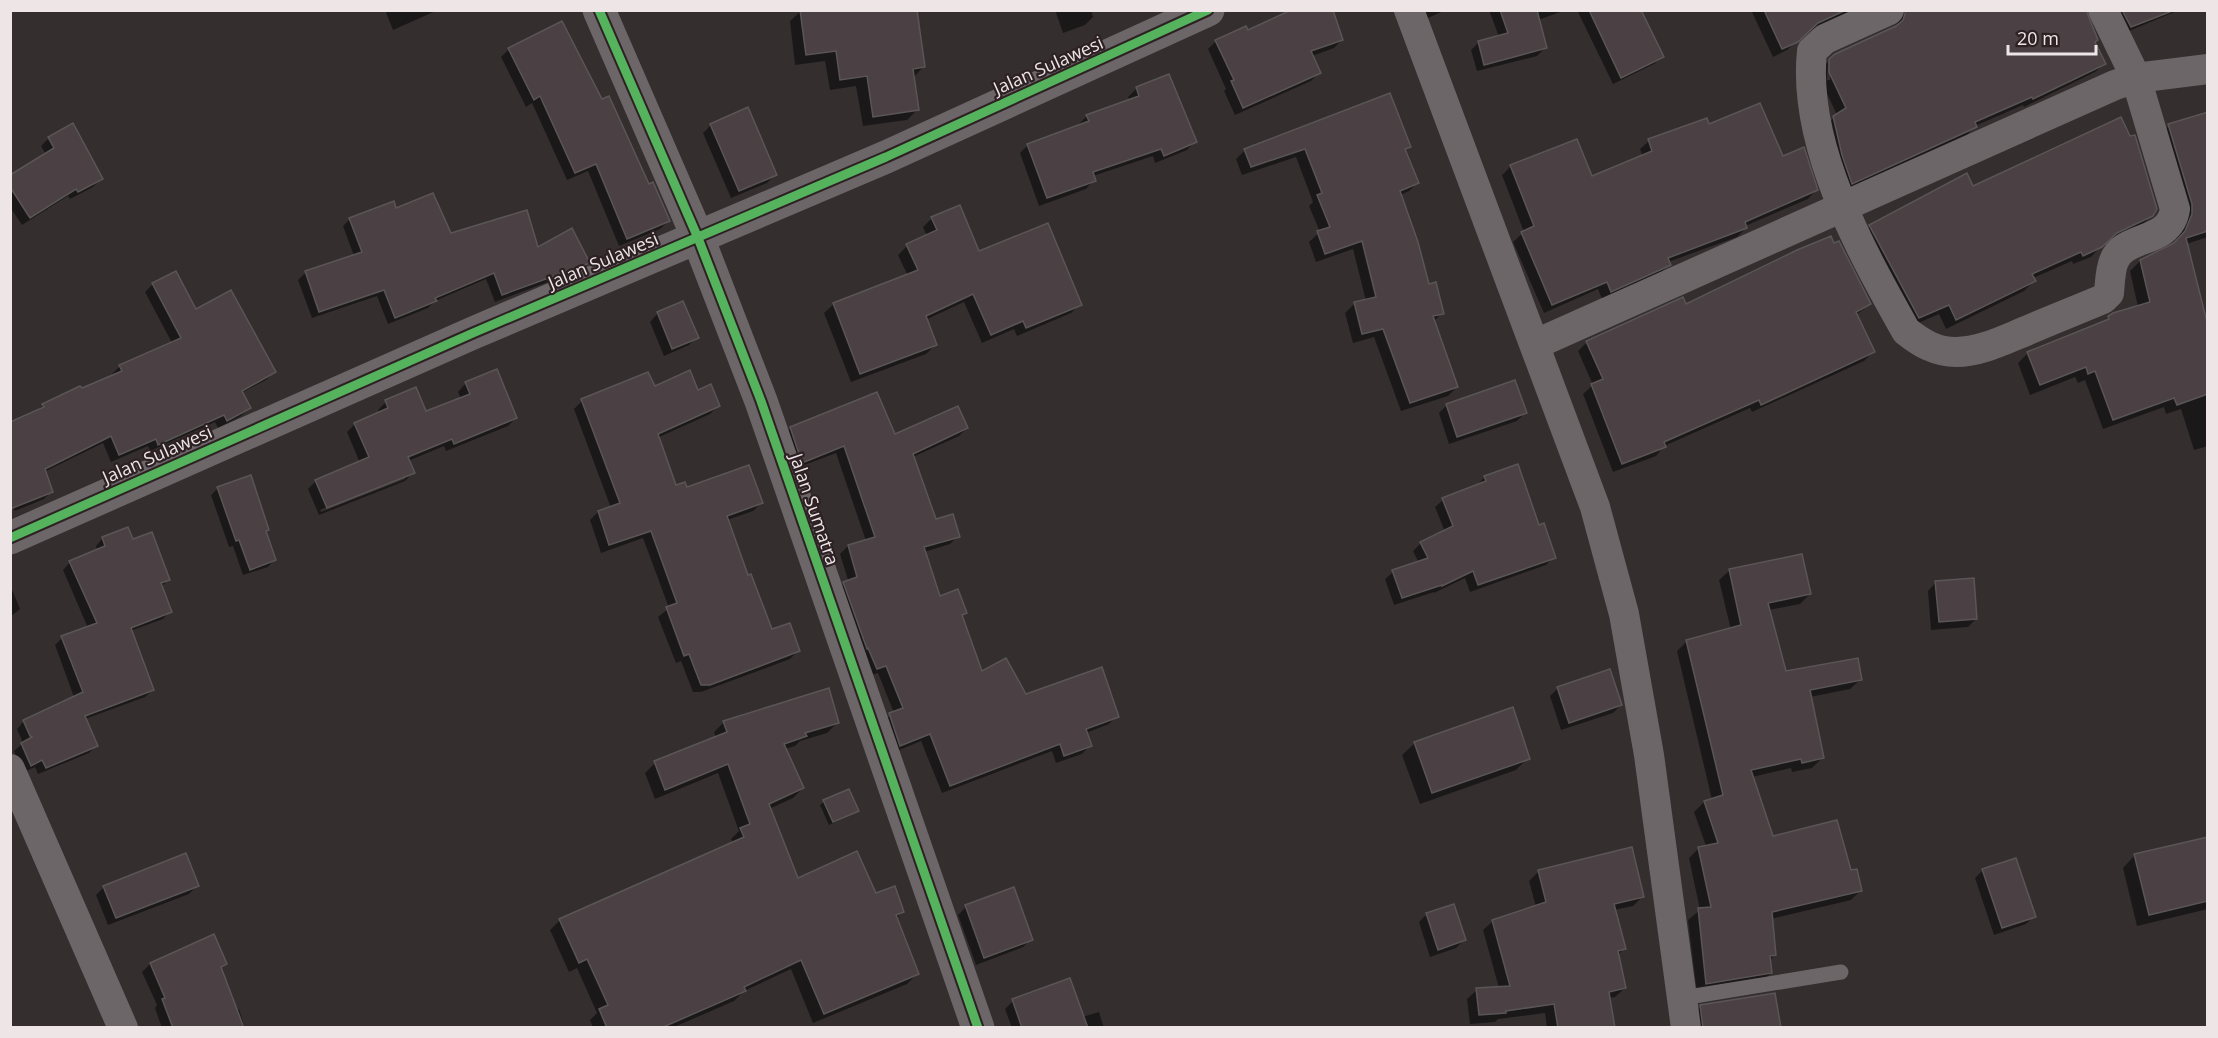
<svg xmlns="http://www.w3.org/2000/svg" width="2218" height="1038" viewBox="0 0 2218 1038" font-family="'Open Sans',sans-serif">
  <rect width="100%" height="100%" fill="#342e2f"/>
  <g fill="#0007" fill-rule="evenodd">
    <polygon points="385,10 438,10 393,30"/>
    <polygon points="1055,10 1091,10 1093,17 1085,25 1063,33"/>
    <polygon points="1417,10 1446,10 1421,21"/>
    <polygon points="1489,10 1566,10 1538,20 1545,48 1537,56 1477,71 1471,50 1479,42 1499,37"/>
    <polygon points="1577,10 1639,10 1662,57 1654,64 1613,84"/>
    <polygon points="1751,10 1854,10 1807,32 1787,50 1773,57"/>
    <polygon points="1895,10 2074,10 2104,64 2095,72 2024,107 2023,105 1975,126 1966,136 1843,191 1825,126 1837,115 1821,81 1821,69 1828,62 1827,80 1830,80 1831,60 1896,27 1898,21"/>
    <polygon points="2111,10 2179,10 2122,34"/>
    <polygon points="801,11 923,67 913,78 918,109 907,120 863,126 856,86 830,90 825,61 795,65 790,21"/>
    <polygon points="1248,32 1342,40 1334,48 1312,56 1319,73 1311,81 1235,115 1224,91 1226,89 1208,49 1216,41"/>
    <polygon points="509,49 648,186 669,221 660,229 619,246 588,171 567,180 532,103 526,107 501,57"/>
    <polygon points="1168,76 1195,142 1187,150 1155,163 1153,156 1093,176 1094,180 1086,189 1039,206 1020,153 1028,145 1080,126 1079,124 1087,116 1130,100 1128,97 1136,89"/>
    <polygon points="2208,113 2208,237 2186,244 2208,332 2208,446 2194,450 2181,409 2166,414 2164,407 2103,429 2085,380 2078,383 2075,377 2030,395 2018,363 2028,353 2103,323 2109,317 2138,307 2130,271 2140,261 2175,243 2182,225 2158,136 2169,126"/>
    <polygon points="711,125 775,175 767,183 731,198 703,133"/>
    <polygon points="1708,126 1782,158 1816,190 1808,199 1745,226 1746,228 1737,237 1668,262 1669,265 1660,273 1602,299 1598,289 1544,313 1513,242 1524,232 1502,175 1511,166 1591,178 1643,157 1640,149 1649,141"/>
    <polygon points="49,138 101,179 93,187 70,199 68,196 22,225 10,207 10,177 46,155 41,146"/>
    <polygon points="1409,146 1404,151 1418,182 1409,191 1400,195 1428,286 1442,313 1433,322 1457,387 1448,396 1401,411 1374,337 1353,343 1345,313 1355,303 1366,301 1353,249 1316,262 1309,242 1320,232 1309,206 1313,202 1296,157 1242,175 1236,159 1245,150"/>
    <polygon points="1972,188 2152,215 2142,225 2105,242 2091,257 2073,264 2072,261 2033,278 2034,281 2024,291 1946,329 1939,314 1909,327 1861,235 1870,226"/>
    <polygon points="396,210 450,235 537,249 589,262 582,269 495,302 486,279 435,301 428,308 388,324 377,296 312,318 298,280 305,273 354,256 343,226 350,219"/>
    <polygon points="932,218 978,253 1080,304 1071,313 1017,336 1014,329 982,343 964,302 925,320 935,345 926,354 851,382 824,313 834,304 908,276 898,255 907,246 927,236 923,227"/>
    <polygon points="153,284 195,311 274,372 266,380 241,393 249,408 241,416 218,428 215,422 150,451 148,446 111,462 103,443 44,472 52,491 44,499 15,511 10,501 36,412 43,405 113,376 112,374 120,366 172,343 145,292"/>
    <polygon points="1870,304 1856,315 1873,352 1864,361 1752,412 1750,408 1664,446 1656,456 1613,472 1583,394 1593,385 1578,351 1587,342 1685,306"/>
    <polygon points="658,313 697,337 689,345 664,356 650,322"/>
    <path d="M466,383L516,418L508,426L446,451L444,446L408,461L413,473L405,481L319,515L308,489L316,481L360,463L347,432L355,424L380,414L378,410L386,402L425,413L461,399L458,392ZM405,475V479L321,512L320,510Z"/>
    <polygon points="654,388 697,392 718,406 710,414 657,438 675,486 761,503 753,511 727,520 747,577 771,631 798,651 790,659 701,692 693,692 681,661 676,663 658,617 669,608 643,538 601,553 590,520 598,512 611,508 574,409 582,401"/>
    <polygon points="1447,405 1525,413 1517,421 1449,444 1439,413"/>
    <polygon points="791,428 894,436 967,428 959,436 913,457 935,521 958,536 950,544 924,552 939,598 965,613 961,616 981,674 1025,696 1117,716 1109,724 1086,733 1090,746 1082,754 1056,763 1052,751 942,793 921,741 892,753 882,722 894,713 878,673 869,676 836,591 848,580 840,554 848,546 866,541 836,453 794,469 783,436"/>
    <polygon points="1485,477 1538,527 1554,557 1546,565 1470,592 1465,578 1434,593 1434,592 1394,605 1385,579 1393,572 1419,563 1413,551 1421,543 1445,532 1435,507 1443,500 1477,485"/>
    <polygon points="218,488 268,529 265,532 274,560 268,567 243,575 233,546 229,547 211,495"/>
    <polygon points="103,538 132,541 168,580 161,587 170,611 163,619 130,631 153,690 145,697 85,719 97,745 89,753 38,774 35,767 24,772 14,751 23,743 17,729 24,721 74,697 55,645 62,638 88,628 63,570 70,562 97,551 96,546"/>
    <polygon points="1801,555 1810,594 1800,604 1769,610 1785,673 1860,680 1850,689 1810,697 1822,758 1812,768 1792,772 1791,768 1752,777 1772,838 1850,872 1861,890 1851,900 1771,919 1775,955 1769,961 1771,973 1761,983 1697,993 1688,920 1700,910 1689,858 1699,848 1706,846 1694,812 1704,802 1712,800 1677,651 1687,641 1731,630 1719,580 1729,571"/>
    <polygon points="1936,582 1976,619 1968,627 1931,630 1928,591"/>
    <polygon points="10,585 20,609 10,617"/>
    <polygon points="1558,688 1621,705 1613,713 1561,730 1550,696"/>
    <polygon points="724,722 837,723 827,733 800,741 795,746 785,749 803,788 793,798 769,809 797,880 875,894 903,911 896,919 917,974 907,984 813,1023 791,969 744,991 734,1001 672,1028 593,1028 590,1020 597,1013 577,968 569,972 550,930 560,920 733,843 731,839 739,831 718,773 655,799 645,773 655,763 716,738 714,732"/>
    <polygon points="1415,743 1528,758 1516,770 1420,804 1402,755"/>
    <polygon points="824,802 857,811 853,814 829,825 820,805"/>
    <polygon points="2208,847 2208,909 2137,926 2123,868 2135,855"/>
    <polygon points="1983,870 2034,916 2026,924 1994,935 1975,878"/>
    <polygon points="1539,871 1643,896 1633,906 1614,910 1624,949 1618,955 1625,988 1615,997 1609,998 1614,1028 1547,1028 1545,1013 1498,1019 1495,1022 1470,1024 1467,999 1477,990 1499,988 1483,930 1493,921 1536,907 1529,881"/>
    <polygon points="197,886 189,894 108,925 96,895 104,887"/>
    <polygon points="966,907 1031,939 1023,947 976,965 958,915"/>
    <polygon points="1427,914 1464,940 1456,948 1430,957 1419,922"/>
    <polygon points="150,964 226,964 220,969 235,1010 239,1009 245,1028 162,1028 155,1008 157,1005 142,972"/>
    <polygon points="1013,1001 1082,1017 1099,1012 1104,1028 1012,1028 1005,1009"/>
    <polygon points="1701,1006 1779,1028 1692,1028 1691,1017"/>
  </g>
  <g fill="#4b4144" stroke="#5a5556" stroke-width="1.5">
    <polygon points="800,10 917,10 925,67 913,69 919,110 873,117 867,76 840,80 836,51 806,55"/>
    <polygon points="1291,10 1333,10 1343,40 1311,51 1321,73 1243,108 1231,81 1234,80 1215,40 1246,26 1248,30"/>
    <polygon points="1500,10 1537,10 1547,48 1484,65 1478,41 1508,33"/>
    <polygon points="1589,10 1641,10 1664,57 1621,78"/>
    <polygon points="1764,10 1846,10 1818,23 1798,42 1782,49"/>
    <polygon points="1906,10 2086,10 2098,40 2095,42 2106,64 2033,99 2032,97 1975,122 1977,127 1852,184 1842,155 1833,116 1846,108 1829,72 1829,59 1835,54 1896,26 1903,20"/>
    <polygon points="2122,10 2170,10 2170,12 2131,27"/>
    <polygon points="562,21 602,99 609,96 649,184 653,182 670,221 627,239 596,164 575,173 540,96 534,100 508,48"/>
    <polygon points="1169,74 1197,142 1164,156 1161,149 1093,172 1096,181 1047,198 1027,144 1089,121 1086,115 1139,96 1136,87"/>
    <polygon points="1390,93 1411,147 1405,149 1419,183 1400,191 1418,242 1429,284 1436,282 1444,314 1433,316 1458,387 1410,403 1383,329 1362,334 1354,302 1376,297 1362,241 1325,254 1317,231 1330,227 1317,195 1322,193 1305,149 1251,167 1244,149"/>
    <polygon points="1760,103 1783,156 1804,147 1818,190 1745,222 1747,228 1668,258 1671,265 1611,292 1607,282 1552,305 1521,232 1534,226 1510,165 1577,139 1592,176 1652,151 1648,139 1707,118 1709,124"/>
    <polygon points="748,107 777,175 739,191 710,124"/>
    <polygon points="2208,112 2208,231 2186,238 2208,326 2208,394 2177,405 2174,398 2113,420 2095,371 2088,374 2086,367 2040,385 2027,352 2109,319 2108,316 2113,313 2150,302 2140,260 2174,243 2185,231 2192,214 2192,204 2168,124"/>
    <polygon points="2121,117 2130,136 2135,135 2157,209 2153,216 2117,233 2102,247 2083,256 2081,252 2032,274 2036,281 1956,320 1949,305 1919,318 1869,225 1967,173 1973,186"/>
    <polygon points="73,123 103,179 78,192 76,189 30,218 10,187 10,175 54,148 48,137"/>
    <polygon points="433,193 451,233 527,210 538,247 572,228 590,263 502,295 494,273 435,298 437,301 395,318 384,290 319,312 305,271 362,252 349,218 394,201 396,208"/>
    <polygon points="960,205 979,251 1048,223 1082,305 1026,328 1023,321 991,335 973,294 926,316 937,345 860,374 833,303 918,270 906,244 937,230 931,217"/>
    <polygon points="1831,236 1834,243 1839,241 1871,304 1856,312 1875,352 1761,405 1759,400 1664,442 1666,447 1622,464 1591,384 1603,379 1586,341 1683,297 1686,304 1797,250"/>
    <polygon points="176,271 196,309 231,290 276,372 242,391 251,408 227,421 224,415 158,445 156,439 119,455 111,436 45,469 53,492 10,509 10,422 44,407 42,404 80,386 82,388 122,371 119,365 181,338 152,283"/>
    <polygon points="683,301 699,338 672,349 657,312"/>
    <polygon points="497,369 517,418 454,444 452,439 408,457 415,473 327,508 315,480 369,457 354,423 388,408 385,400 416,387 426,411 470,394 465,382"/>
    <polygon points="690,370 698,390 711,384 720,406 658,434 676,485 685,482 687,487 749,465 763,503 727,516 748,575 751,574 772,629 790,623 800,651 710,685 701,685 689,654 684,656 666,607 677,603 651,531 609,545 598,511 620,503 581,399 648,372 655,386"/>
    <polygon points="1515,380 1527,413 1457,437 1446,404"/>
    <polygon points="877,392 895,434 958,406 968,428 913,454 936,519 953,514 960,537 924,547 940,596 958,589 967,613 962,615 982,671 1006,658 1026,694 1102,667 1119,717 1086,729 1092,746 1064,756 1060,744 950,786 930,734 900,746 889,713 903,708 886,666 877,669 868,648 867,649 843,582 857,577 848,545 875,537 844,446 802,463 790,427"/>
    <polygon points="1518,464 1539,525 1544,523 1556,558 1478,585 1473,571 1442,586 1442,585 1402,598 1392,570 1428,558 1420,542 1453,526 1442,498 1486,481 1484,476"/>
    <polygon points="251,475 269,530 266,531 276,560 250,570 239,540 236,541 217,487"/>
    <polygon points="128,527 133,539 152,532 170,580 161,583 172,612 131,628 154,690 85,716 98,746 46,768 42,760 31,766 21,743 32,737 30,736 23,720 83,692 61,636 97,623 69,561 105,546 102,537"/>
    <polygon points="1802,554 1811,594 1768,603 1786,671 1858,658 1862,680 1810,690 1824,758 1802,763 1801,759 1751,770 1773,836 1837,820 1851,870 1857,869 1862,891 1772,912 1776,955 1770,956 1772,973 1706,984 1698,908 1711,907 1698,847 1718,843 1704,801 1723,795 1686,640 1741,625 1729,569"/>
    <polygon points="1974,578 1977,619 1939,622 1935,581"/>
    <polygon points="1610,669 1622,705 1569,723 1557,687"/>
    <polygon points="829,688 839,723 805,733 807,736 784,744 804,788 769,804 798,878 857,851 876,893 895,886 904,912 896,915 919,974 824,1014 801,960 744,987 746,991 661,1028 607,1028 599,1009 608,1005 587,959 579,963 559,919 744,837 740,828 750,824 728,764 665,790 654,761 727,732 723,721"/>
    <polygon points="1513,707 1530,759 1432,793 1414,742"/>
    <polygon points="849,789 859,811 833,822 823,800"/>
    <polygon points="2208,837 2208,901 2149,915 2134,854"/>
    <polygon points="1632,847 1644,897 1614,904 1626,949 1618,951 1626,988 1609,992 1615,1028 1558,1028 1554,1004 1506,1011 1506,1013 1479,1015 1476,988 1510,986 1492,920 1546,902 1538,870"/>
    <polygon points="186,853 199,886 116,918 103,886"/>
    <polygon points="2016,858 2036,917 2002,928 1982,869"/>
    <polygon points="1014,887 1033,940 984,958 965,905"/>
    <polygon points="1454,904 1466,940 1438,950 1426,913"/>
    <polygon points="214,934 227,964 221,967 244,1028 173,1028 162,999 165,998 150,963"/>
    <polygon points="1070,978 1088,1028 1022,1028 1012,999"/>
    <polygon points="1775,993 1781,1028 1703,1028 1700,1005"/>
  </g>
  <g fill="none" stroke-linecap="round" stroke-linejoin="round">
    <polyline stroke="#6d6668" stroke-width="15" points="1682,998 1841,972"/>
    <g stroke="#6d6668" stroke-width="30">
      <polyline points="1409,10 1595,507 1624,614 1649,755 1686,1028"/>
      <path d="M1889,10L1825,39L1812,51C1802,145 1861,251 1906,331C1921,343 1936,352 1956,352C1980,352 2004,340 2026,331C2051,320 2077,310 2103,299L2109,293C2110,283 2110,270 2114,261C2124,234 2170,245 2175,209L2136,78L2103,10"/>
      <polyline points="1536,344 2115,85 2136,78 2208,69"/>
      <polyline points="10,769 123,1028"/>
    </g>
    <g stroke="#6d6668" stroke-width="33">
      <polyline points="599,10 698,238 761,401 978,1028"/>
      <polyline points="10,538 473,333 886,157 1208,10"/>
    </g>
    <defs>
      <g id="cycleway">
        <polyline points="599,10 698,238 761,401 978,1028"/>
        <polyline points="10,538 473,333 886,157 1208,10"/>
      </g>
    </defs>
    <use href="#cycleway" stroke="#2d2124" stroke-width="13"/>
    <use href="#cycleway" stroke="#56b35d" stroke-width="9"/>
  </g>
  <g text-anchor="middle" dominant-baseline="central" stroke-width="4.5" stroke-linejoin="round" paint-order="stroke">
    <g font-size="18" fill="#eee5e7" stroke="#2d2124">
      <text transform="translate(1048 65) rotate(-24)">Jalan Sulawesi</text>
      <text transform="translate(603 260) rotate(-23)">Jalan Sulawesi</text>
      <text transform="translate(157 454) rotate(-24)">Jalan Sulawesi</text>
      <text transform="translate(815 509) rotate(71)">Jalan Sumatra</text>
    </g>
  </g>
  <rect width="2218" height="1038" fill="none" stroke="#eee5e7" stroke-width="24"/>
  <path d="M2008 45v9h88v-9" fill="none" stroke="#eee5e7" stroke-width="3"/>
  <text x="2017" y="45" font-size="18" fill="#eee5e7" stroke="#2d2124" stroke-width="4.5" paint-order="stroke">20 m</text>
</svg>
